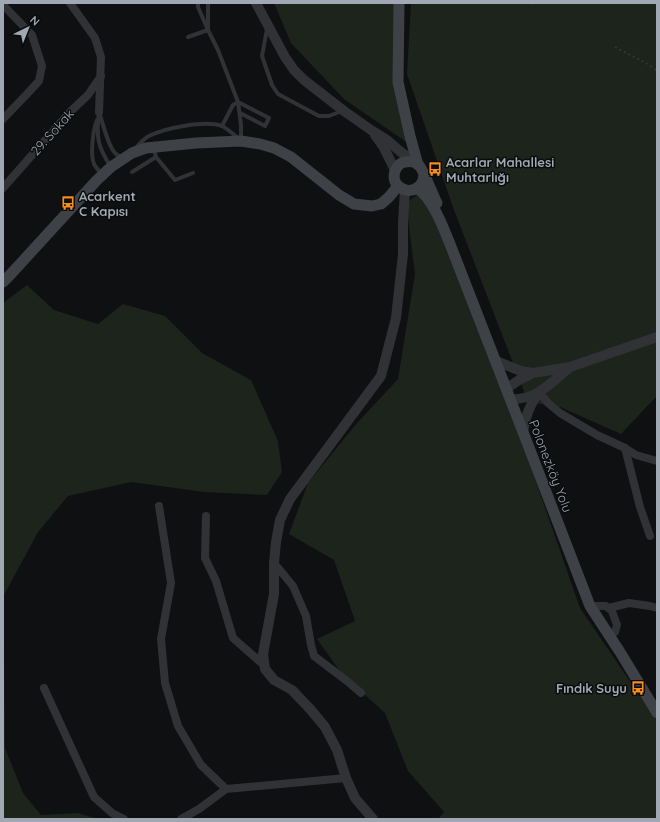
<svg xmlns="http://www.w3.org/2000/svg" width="660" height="822" viewBox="0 0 660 822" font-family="Quicksand,sans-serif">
  <rect width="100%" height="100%" fill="#0f1011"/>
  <g fill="#1c241c">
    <polygon points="274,3 400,3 396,72 412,146 344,99 291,43"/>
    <polygon points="411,3 657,3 657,396 654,399 621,434 560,407 528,402 454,210 407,74"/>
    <polygon points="422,191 493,358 580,608 657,721 657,819 438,819 444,812 408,771 385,713 342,674 317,639 355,621 334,560 289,534 308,483 357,423 398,379 415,274 406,203"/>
    <polygon points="27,285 54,310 98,324 123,304 165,316 202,353 251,380 278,441 282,472 267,495 204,492 131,482 68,496 38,532 3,597 3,303"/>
    <polygon points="3,619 4,643 5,748 23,793 41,815 78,813 98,819 3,819"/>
  </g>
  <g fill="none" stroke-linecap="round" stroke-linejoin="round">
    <g stroke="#36393d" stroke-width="1.5" stroke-dasharray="2 3" stroke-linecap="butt">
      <polyline points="532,3 533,4 534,3"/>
      <polyline points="615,47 646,63 657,71"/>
    </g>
    <g stroke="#303236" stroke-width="4">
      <polyline points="198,3 198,7 208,30 208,3"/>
      <polyline points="267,29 262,56 272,85 278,94 319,116 329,116 342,111"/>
      <polyline points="188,37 208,30 218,50 238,102 241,125 241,141"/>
      <path d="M97,120C93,130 90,154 94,164C96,168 99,171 102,174"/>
      <polyline points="222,126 233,105 238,102 269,118 265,126 240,113"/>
      <path d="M135,149C139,144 143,139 149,136C165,128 205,120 222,126C228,129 234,135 239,139"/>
      <polyline points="156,157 175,180 193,173"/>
      <path d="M111,167C97,146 96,136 99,112C103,123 108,147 116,154C118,156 120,156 122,157"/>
      <polyline points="132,172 156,157 153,147"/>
    </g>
    <g stroke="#303236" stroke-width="8">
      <polyline points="70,3 95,38 101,57 99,112"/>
      <polyline points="3,5 32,35 42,66 39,81 27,94 3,119"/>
      <polyline points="3,188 70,112 88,95 101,76"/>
      <polyline points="539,392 548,403 560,413 597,435 625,448 636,455 657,461"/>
      <polyline points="625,448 640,507 650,536"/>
      <polyline points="159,506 171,583 161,639 165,683 178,726 201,765 226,789"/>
      <polyline points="206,516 205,558 216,581 233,638 265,666"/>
      <polyline points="274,563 293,586 306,616 311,645 314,656 347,681 361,693"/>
      <polyline points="590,606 606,606 612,611 617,625 615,632 609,635"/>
      <polyline points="609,608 629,603 650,606 657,608"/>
      <polyline points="44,688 94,797 112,813 124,819"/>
      <polyline points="181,819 199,809 226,789 346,778"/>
    </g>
    <g stroke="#303236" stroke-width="10">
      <polyline points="256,3 285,57 294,70 304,80 344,111 371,130 387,140 402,153 417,163"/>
      <polyline points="375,135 383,146 395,170"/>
      <polyline points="496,361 521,371 533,373 570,367 657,337"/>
      <polyline points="506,389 519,380 533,373"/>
      <path d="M511,400C518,399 526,398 533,395C544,391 559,376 569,368"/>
      <path d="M523,432C526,415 529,407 538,393"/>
      <polyline points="373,819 355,798 346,778 337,750 325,727 311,710 292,690 274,680 265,669 263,654 274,594 274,563 276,542 280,520 290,499 381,376 396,318 403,254 403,222 405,190"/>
    </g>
    <g stroke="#3e4146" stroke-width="11">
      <polyline points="399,3 398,82 410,136 418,165"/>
      <path d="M424,174C423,200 388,192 395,171C397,166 401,162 406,162C410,161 415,162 418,164C423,168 433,196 437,203"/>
      <path d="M417,188C433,199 443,227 450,244L523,432L590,606L620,652L657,713"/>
      <polyline points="3,282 10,275 97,180 111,167 132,153 146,148 196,143 241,141 260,144 274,148 291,157 339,195 354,204 372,206 381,204 389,197 398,186"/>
    </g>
  </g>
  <defs>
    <symbol id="bus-bare" viewBox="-9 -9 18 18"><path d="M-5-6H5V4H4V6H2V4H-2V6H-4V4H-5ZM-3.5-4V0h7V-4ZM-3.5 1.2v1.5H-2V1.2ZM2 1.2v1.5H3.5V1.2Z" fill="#fa8c1e" stroke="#0a0b0c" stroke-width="2.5" paint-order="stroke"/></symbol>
  </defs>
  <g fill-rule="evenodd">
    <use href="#bus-bare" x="425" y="159" width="20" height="20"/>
    <use href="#bus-bare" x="58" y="193" width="20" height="20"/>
    <use href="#bus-bare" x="628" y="678" width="20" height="20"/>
  </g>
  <g text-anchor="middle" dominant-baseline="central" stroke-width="3" stroke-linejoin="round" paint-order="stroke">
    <g font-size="13" fill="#a0a9b3" stroke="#0a0b0c">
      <text transform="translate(52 132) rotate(-48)">29. Sokak</text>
      <text transform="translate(551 466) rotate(69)">Polonezköy Yolu</text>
    </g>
    <g font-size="13" font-weight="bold" fill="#a0a9b3" stroke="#0a0b0c" text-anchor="start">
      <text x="446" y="162">Acarlar Mahallesi<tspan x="446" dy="15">Muhtarlığı</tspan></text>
      <text x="79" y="196">Acarkent<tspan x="79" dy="15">C Kapısı</tspan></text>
      <text x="627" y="688" text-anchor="end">Fındık Suyu</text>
    </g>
  </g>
  <rect width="660" height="822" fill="none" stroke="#a0a9b3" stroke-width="8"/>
  <g transform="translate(28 28) rotate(43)" stroke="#0a0b0c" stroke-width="3" paint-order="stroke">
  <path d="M0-3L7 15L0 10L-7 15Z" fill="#a0a9b3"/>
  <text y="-6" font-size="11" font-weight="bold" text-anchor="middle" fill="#a0a9b3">N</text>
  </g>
</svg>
